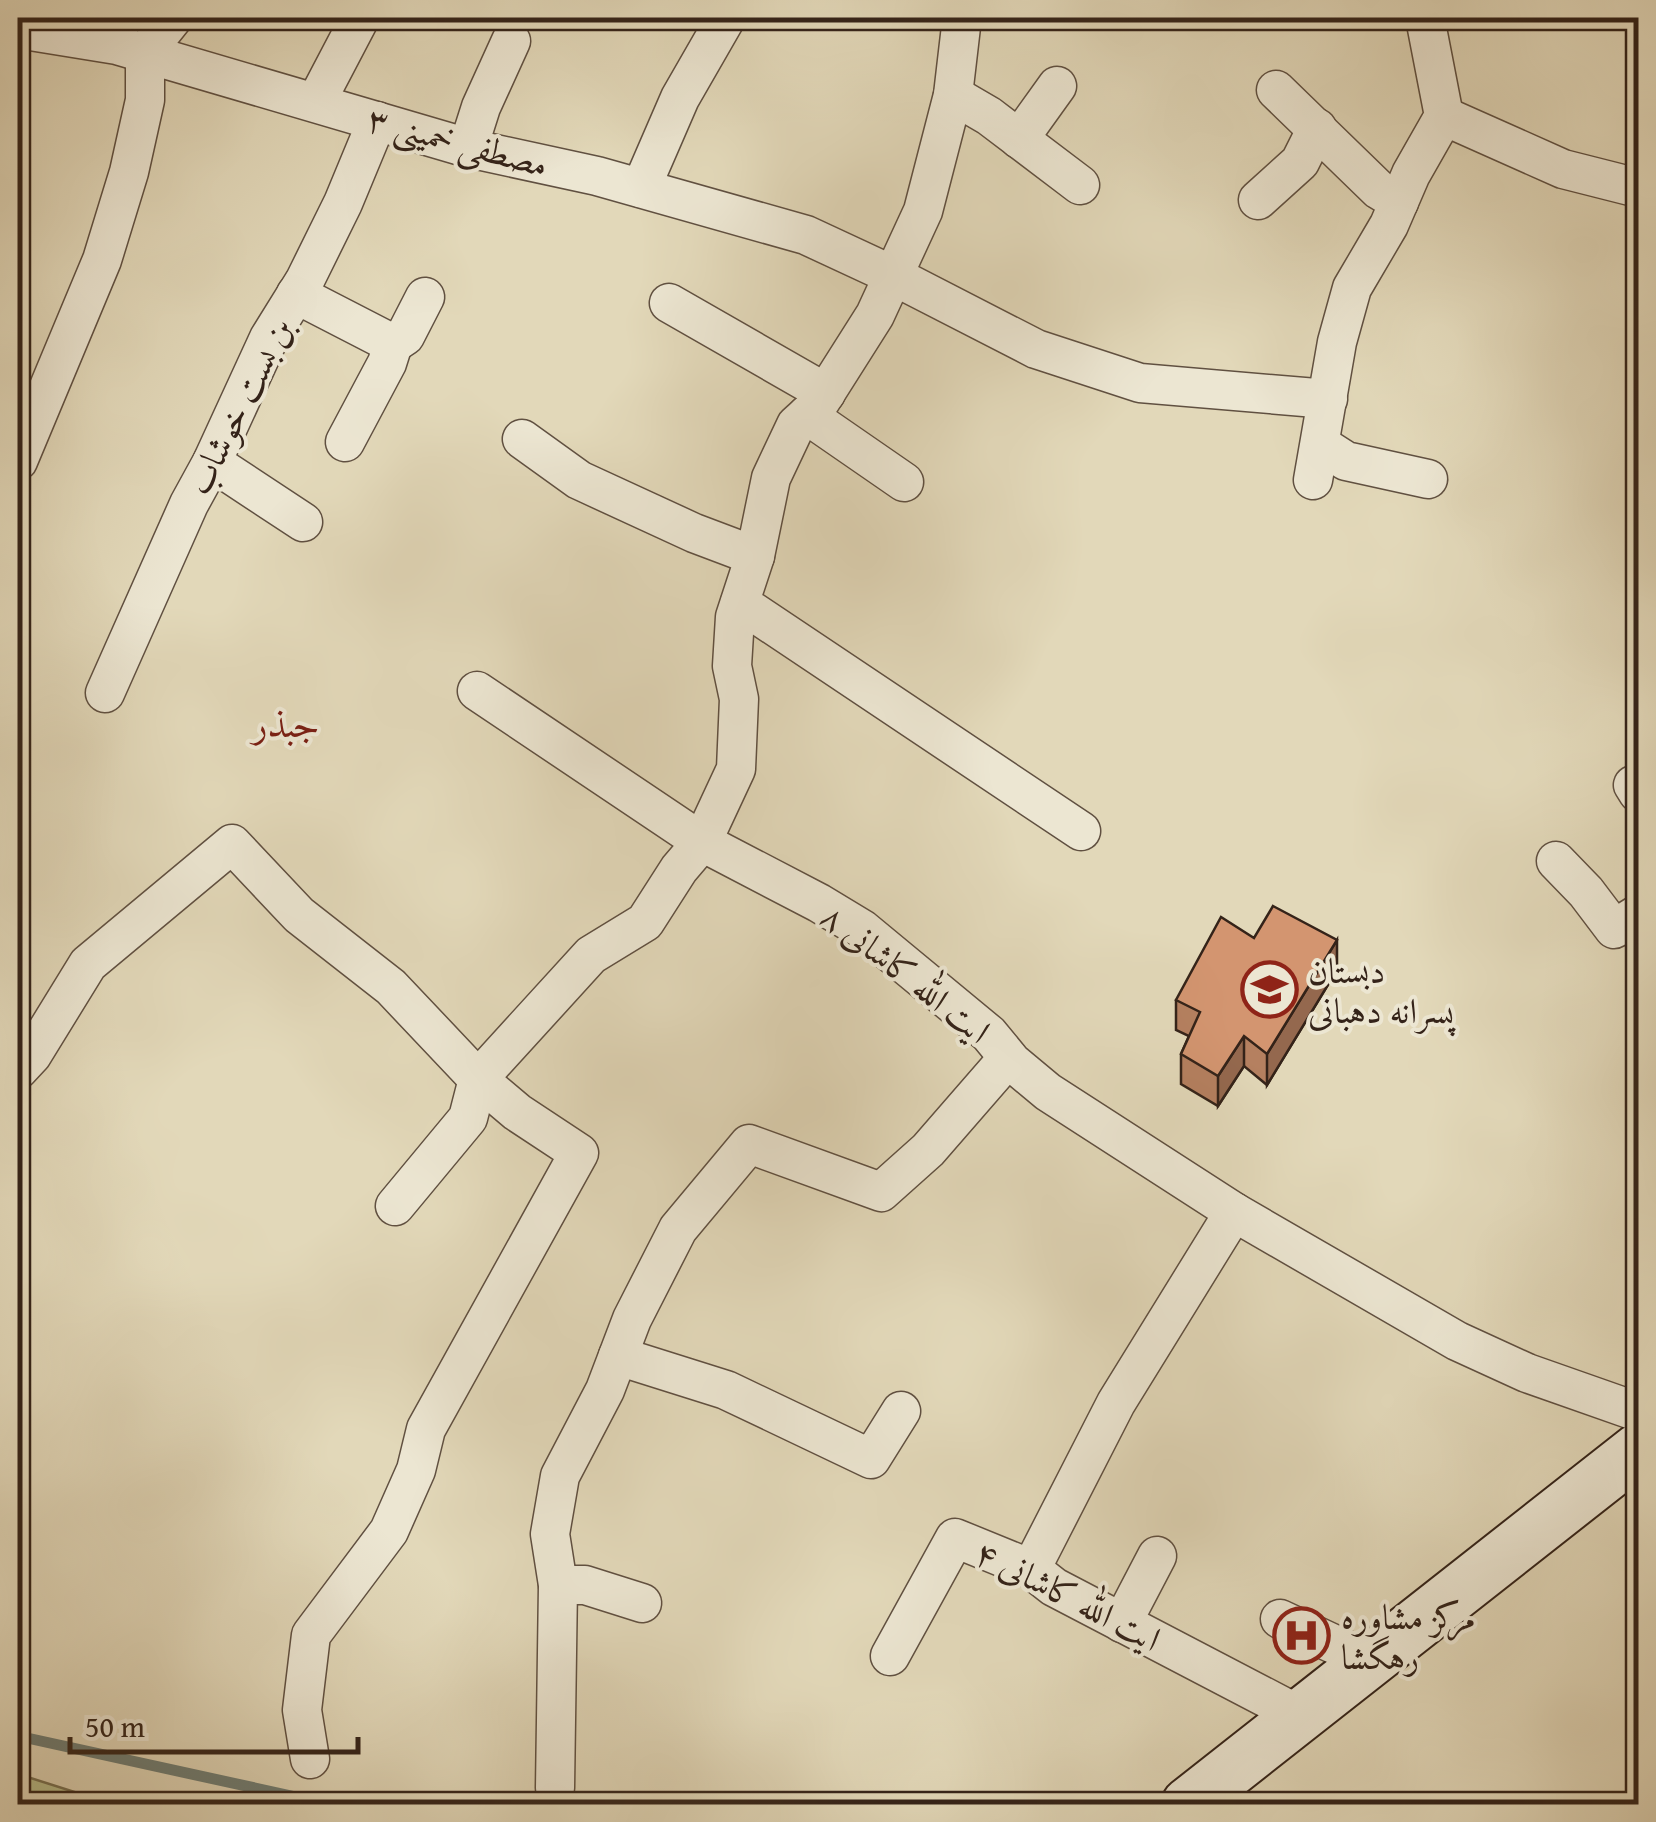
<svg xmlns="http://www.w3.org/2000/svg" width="1656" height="1822" viewBox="0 0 1656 1822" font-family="'Gentium Book Plus',Amiri,serif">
  <rect width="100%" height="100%" fill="#e2d8b9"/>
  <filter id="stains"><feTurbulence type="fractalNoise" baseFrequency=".002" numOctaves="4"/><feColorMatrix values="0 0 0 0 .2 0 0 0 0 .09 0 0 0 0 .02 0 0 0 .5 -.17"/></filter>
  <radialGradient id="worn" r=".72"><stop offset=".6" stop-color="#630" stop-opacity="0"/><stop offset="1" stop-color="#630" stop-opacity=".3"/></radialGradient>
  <polygon fill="#b7be8c" stroke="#767052" stroke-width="2.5" points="18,1774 81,1794 70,1804 18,1804"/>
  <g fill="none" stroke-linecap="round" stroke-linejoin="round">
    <polyline stroke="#6e7d75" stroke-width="11" points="18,1736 328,1804"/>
    <defs>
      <g id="minor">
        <polyline points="962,18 953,95 923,211 875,315 818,405 796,425 771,478 755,556 735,617 732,666 739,699 736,769 702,842 819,903 862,929 989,1034 1012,1062 1048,1092 1234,1212 1457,1341 1527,1373 1638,1412"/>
        <polyline points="18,29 117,45 468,148 597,176 806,235 892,275 1036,349 1140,383 1328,399"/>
        <polyline points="1276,90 1379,190 1399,202"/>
        <polyline points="953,95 989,116 1080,185"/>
        <polyline points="316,102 360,18"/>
        <polyline points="1444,116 1563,169 1638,188"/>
        <polyline points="1019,139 1057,86"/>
        <polyline points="468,148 481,107 511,41"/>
        <polyline points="641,188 680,98 726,18"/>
        <polyline points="1258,200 1300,162 1317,128"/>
        <polyline points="296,294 393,344 387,363 345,442"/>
        <polyline points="669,303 826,393"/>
        <polyline points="393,344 405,336 425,297"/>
        <polyline points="807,415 904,482"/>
        <polyline points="522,439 579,480 694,533 755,556"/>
        <polyline points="1321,445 1346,461 1428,479"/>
        <polyline points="18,461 102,260 129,172 145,100 145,53 173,18"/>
        <polyline points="212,462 303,522"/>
        <polyline points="1313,480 1337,342 1352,288 1389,225 1411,174 1444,116 1425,18"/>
        <polyline points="740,603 1081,831"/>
        <polyline points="105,693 189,504 212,462 269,338 305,280 343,203 377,121"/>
        <polyline points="1633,785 1638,793"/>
        <polyline points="1556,861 1586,892 1614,929 1638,914"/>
        <polyline points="18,1070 32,1055 88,964 232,844 299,915 391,987 478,1079 517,1112 579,1153 426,1429 416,1470 389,1531 311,1635 302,1710 310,1759"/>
        <polyline points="395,1206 468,1118 478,1079 591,955 645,922 679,869 702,842 477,691"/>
        <polyline points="618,1356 726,1390 871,1459 901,1411"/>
        <polyline points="1031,1569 1116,1403 1234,1212"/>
        <polyline points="558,1585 585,1585 642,1603"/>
        <polyline points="1280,1619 1370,1661"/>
        <polyline points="1122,1623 1157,1556"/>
        <polyline points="890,1656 955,1538 1031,1569 1054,1587 1301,1716"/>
        <polyline points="555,1788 558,1585 550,1534 560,1476 605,1390 632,1319 678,1229 749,1144 881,1192 928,1150 1008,1058"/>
      </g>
      <polyline id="secondary" points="1188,1804 1638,1450"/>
    </defs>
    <use href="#minor" stroke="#605041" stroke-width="41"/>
    <use href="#secondary" stroke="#342319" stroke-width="56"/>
    <use href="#minor" stroke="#ece6d2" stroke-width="38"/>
    <use href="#secondary" stroke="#ece6d2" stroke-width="52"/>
  </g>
  <polygon fill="#b58060" stroke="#342319" stroke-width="2.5" points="1254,938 1337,970 1267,1085 1244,1066 1218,1106 1181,1084 1181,1054 1189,1036 1176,1030 1176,1000"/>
  <g fill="#94684e" stroke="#342319" stroke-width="2.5">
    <polygon points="1337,940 1337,970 1267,1085 1267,1054"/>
    <polygon points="1244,1036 1244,1066 1218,1106 1218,1076"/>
  </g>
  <g fill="#d39570" stroke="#342319" stroke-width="2.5">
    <polygon points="1273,906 1337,940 1267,1054 1244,1036 1218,1076 1181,1054 1200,1012 1176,1000 1221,917 1254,938"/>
    <polygon points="262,1799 268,1804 256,1804"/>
  </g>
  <defs>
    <symbol id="school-ring" viewBox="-11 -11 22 22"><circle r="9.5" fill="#ece6d2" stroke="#8f2418" stroke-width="1.5"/><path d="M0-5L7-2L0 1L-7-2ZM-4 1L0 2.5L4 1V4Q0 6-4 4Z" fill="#8f2418"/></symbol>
    <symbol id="hospital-ring" viewBox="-11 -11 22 22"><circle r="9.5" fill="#ece6d2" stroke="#8f2418" stroke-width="1.5"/><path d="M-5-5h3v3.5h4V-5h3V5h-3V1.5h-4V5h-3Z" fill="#8f2418"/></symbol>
  </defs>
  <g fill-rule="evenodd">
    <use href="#school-ring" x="1238" y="958" width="63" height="63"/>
    <use href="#hospital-ring" x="1270" y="1604" width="63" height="63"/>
  </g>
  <g text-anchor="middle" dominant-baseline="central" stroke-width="8" stroke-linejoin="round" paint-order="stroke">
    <g font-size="35" fill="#342319" stroke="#ece6d2">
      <text transform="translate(458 141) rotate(15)">مصطفی خمینی ۳</text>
      <text transform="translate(239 406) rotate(-63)">بن بست خوشاب</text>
      <text transform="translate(906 973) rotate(38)">ایت الله کاشانی ۸</text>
      <text transform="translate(1068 1595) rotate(27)">ایت الله کاشانی ۴</text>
    </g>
    <g font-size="35" fill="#342319" stroke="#ece6d2" text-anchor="start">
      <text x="1308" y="970">دبستان<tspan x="1308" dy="40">پسرانه دهبانی</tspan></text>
      <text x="1341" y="1616">مرکز مشاوره<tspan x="1341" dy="40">رهگشا</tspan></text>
    </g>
    <g font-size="38" fill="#7a1f14" stroke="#ece6d2">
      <text x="286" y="723">جبذر</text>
    </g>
  </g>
  <rect width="1656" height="1822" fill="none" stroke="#e2d8b9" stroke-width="60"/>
  <rect x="20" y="20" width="1616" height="1782" fill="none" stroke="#342319" stroke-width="5"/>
  <rect x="30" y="30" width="1596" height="1762" fill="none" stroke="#342319" stroke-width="2.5"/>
  <path d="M70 1737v15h288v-15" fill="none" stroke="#342319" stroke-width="5"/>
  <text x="85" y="1737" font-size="30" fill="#342319" stroke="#ece6d2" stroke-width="8" paint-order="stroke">50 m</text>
  <rect width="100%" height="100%" filter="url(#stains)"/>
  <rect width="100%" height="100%" fill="url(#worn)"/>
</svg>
